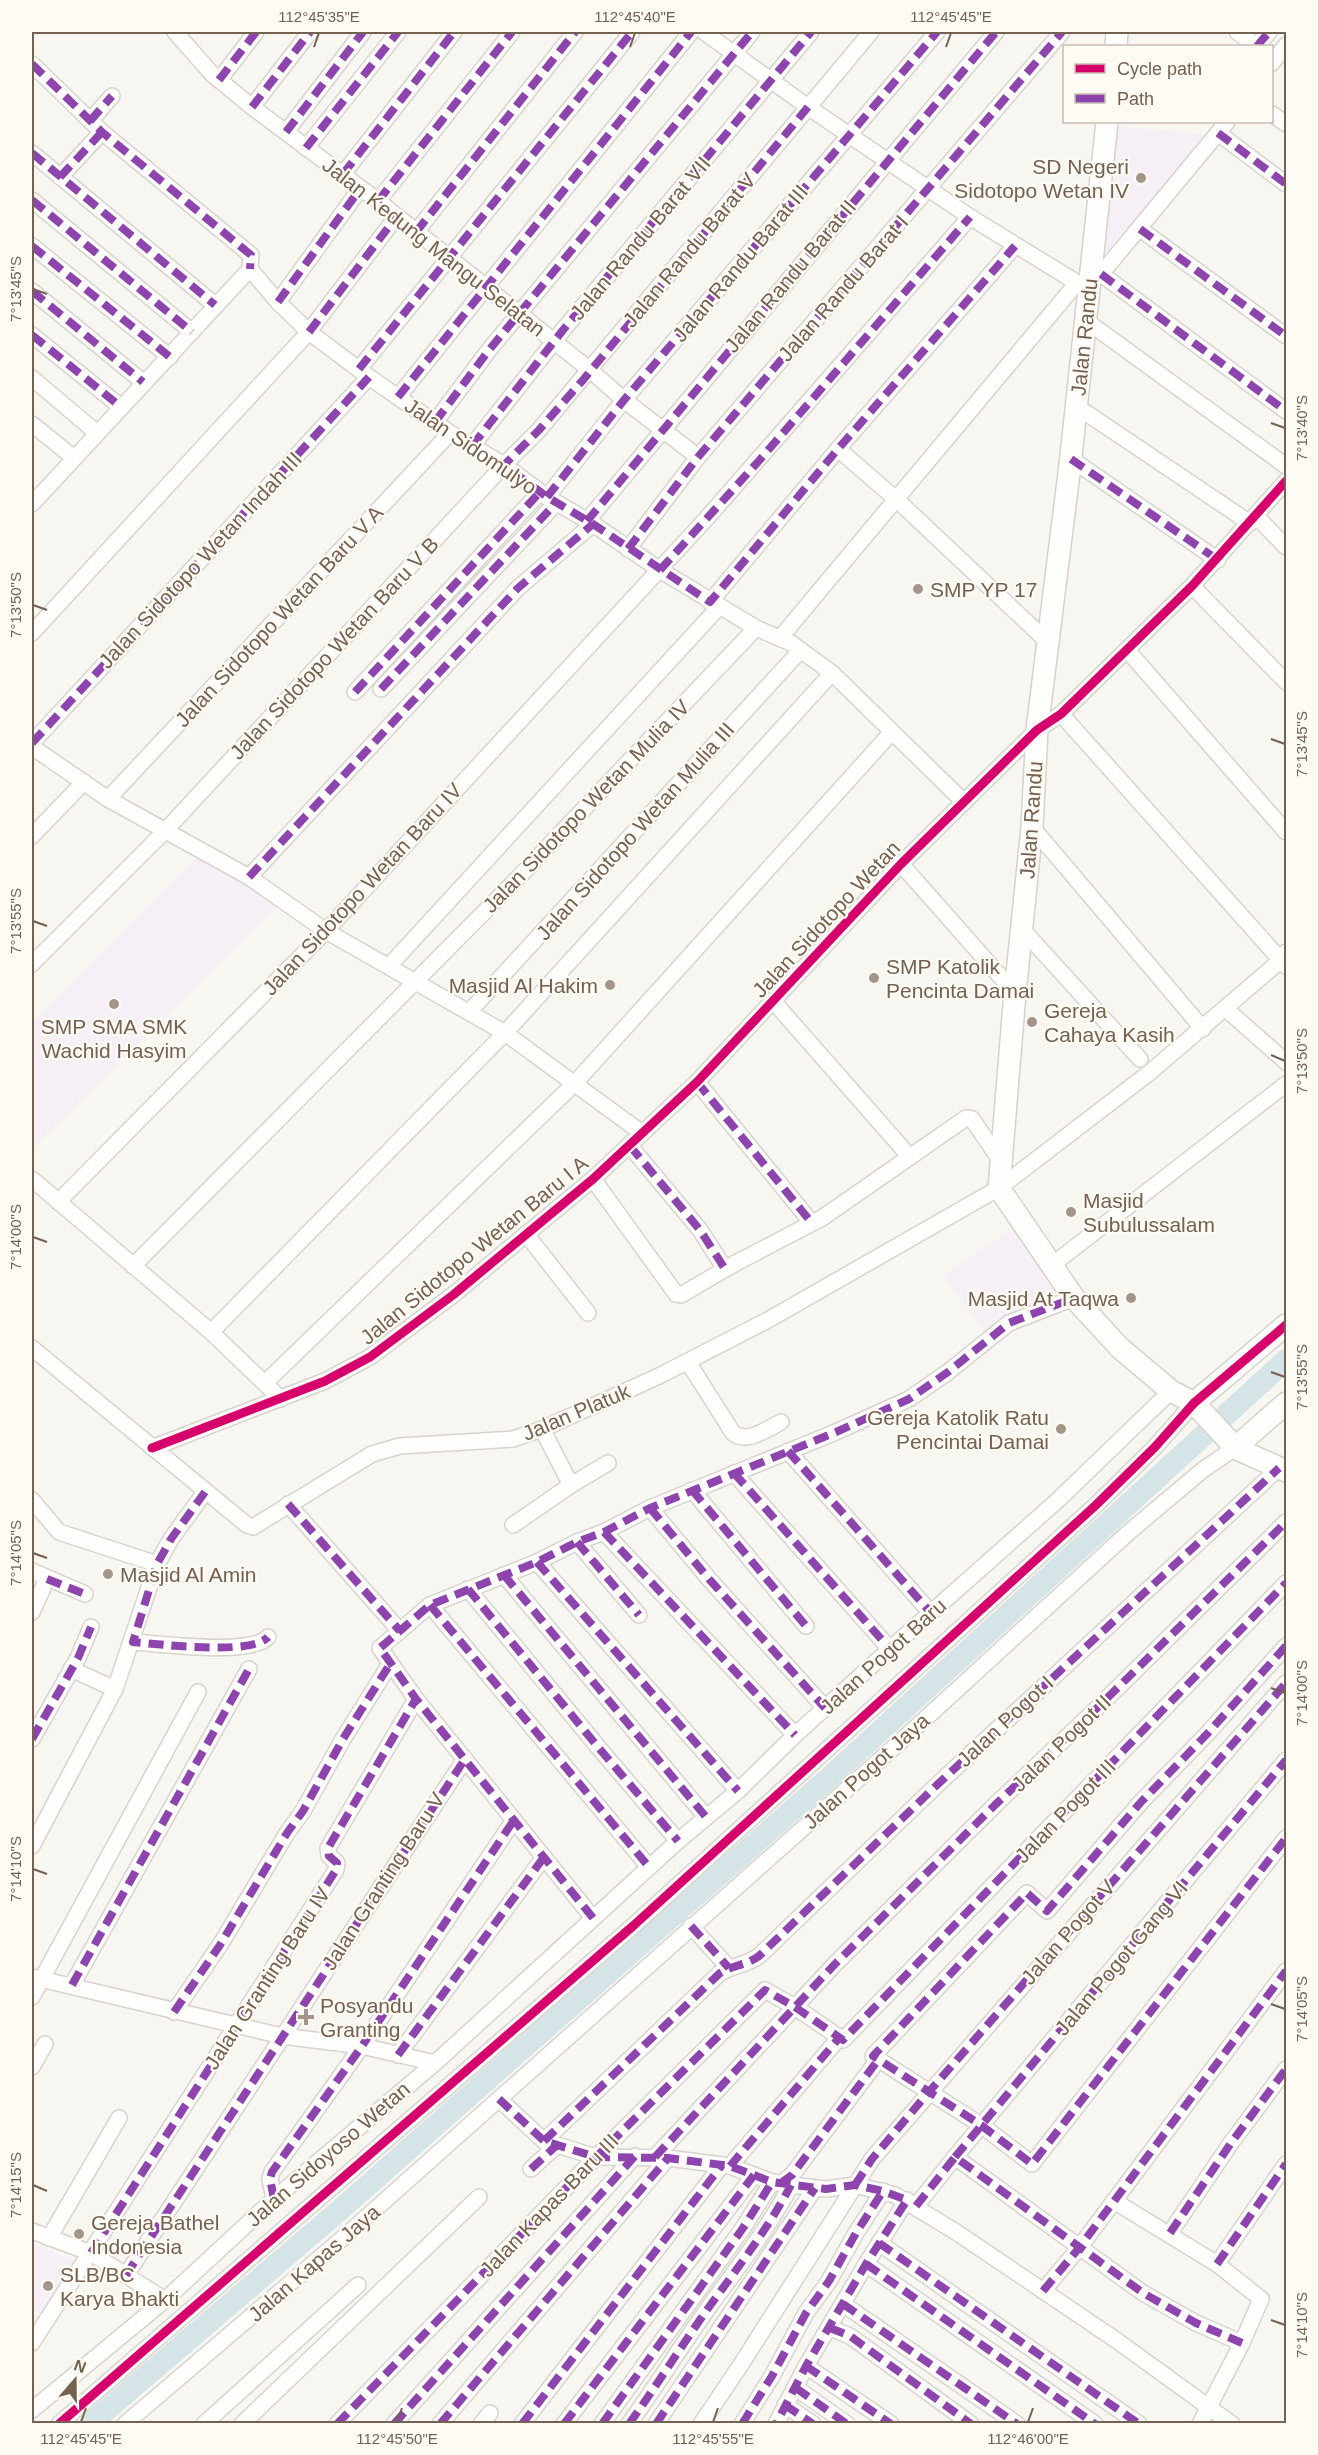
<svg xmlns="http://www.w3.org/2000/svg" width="1318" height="2455" viewBox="0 0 1318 2455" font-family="Helvetica,sans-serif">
  <rect width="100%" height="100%" fill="#f8f6f1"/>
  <g fill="#f6eff5">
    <polygon points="1113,126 1214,135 1108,251 1100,250"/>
    <polygon points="199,855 279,905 32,1149 32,1023"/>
    <polygon points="1012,1230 1056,1291 1029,1306 1025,1303 986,1333 943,1276"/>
    <polygon points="32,2242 80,2264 45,2317 32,2309"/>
  </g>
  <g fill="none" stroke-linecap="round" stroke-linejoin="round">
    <polyline stroke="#d4e4e7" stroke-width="22" points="90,2424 341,2209 832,1775 1286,1360"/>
    <defs>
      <g id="street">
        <polyline points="175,32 212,74 252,107 378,201 590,370 624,400 698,457"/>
        <polyline points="704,32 808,107 970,217 1089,290"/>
        <polyline points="1237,32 1257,46"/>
        <polyline points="1257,46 1269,32"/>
        <polyline points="1272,63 1286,45"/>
        <polyline points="32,64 102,132 251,255 250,269"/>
        <polyline points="219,80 256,32"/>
        <polyline points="252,107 310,32"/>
        <polyline points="1272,114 1286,124"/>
        <polyline points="90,121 112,96"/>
        <polyline points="286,132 363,32"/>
        <polyline points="1218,133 1286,184"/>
        <polyline points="306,148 398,32"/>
        <polyline points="32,153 215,305"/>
        <polyline points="343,174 454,32"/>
        <polyline points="60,177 102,132"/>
        <polyline points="32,200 192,332"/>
        <polyline points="378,201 512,32"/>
        <polyline points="1140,229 1286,336"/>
        <polyline points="416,232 575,32"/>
        <polyline points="32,246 170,357"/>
        <polyline points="250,269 278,302 309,332 369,377 450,433 504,465 547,497 593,524 660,570 756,628 791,643 832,673 964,802"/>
        <polyline points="1094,269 1101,274 1227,122"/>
        <polyline points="1101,274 1286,411"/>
        <polyline points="32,291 143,382"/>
        <polyline points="278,302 360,189"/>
        <polyline points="1085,320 1286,466"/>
        <polyline points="32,335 121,407"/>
        <polyline points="359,369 632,32"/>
        <polyline points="32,378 97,433"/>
        <polyline points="398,397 691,32"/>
        <polyline points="1076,406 1250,523"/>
        <polyline points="435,422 489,350 752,32"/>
        <polyline points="32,424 74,458"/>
        <polyline points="472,446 563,330 811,32"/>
        <polyline points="838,449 897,500 1049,643"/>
        <polyline points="1071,459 1218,560"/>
        <polyline points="547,497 624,400 937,32"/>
        <polyline points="32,504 250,269"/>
        <polyline points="1256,516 1286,547"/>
        <polyline points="587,521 996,32"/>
        <polyline points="628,549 698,457 1062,32"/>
        <polyline points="1192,586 1286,682"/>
        <polyline points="710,602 838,449 1015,246"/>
        <polyline points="32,633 307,334 397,216"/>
        <polyline points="780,638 1076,284"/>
        <polyline points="1128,651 1286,832"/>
        <polyline points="381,689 556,503"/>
        <polyline points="355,692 540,492"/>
        <polyline points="1061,714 1286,966"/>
        <polyline points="32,743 369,377"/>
        <polyline points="32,747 108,799 249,877 326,931 505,1033 642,1133"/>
        <polyline points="108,799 450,433"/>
        <polyline points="1032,827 1203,1029"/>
        <polyline points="32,836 84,782"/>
        <polyline points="901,864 1015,993"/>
        <polyline points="249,877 518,588 593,524"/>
        <polyline points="1022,929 1140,1059"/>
        <polyline points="32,964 165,831 504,465 539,430 871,32"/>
        <polyline points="389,966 719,607"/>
        <polyline points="773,1001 910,1157"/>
        <polyline points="1226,1009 1286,1062"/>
        <polyline points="469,1012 801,650"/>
        <polyline points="697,1082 811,1222"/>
        <polyline points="630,1146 700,1230 725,1269"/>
        <polyline points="32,1179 211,1332 281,1399"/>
        <polyline points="593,1179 676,1294 681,1295 734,1264 822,1218 966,1118 972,1119 1000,1160"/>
        <polyline points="58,1202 326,931 707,518 970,217"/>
        <polyline points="526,1234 588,1313"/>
        <polyline points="1052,1265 1286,1084"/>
        <polyline points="133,1266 519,877 756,628"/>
        <polyline points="211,1332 505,1033 832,673"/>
        <polyline points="32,1348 247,1525 253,1527 372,1454 400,1446 513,1439 542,1429 659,1376 768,1320 999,1188 1149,1073 1280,961 1286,952"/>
        <path d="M688,1362L733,1433C747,1444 767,1429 781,1422"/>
        <polyline points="265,1383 575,1083 891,733"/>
        <polyline points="152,1448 325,1381 370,1357 453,1295 593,1179 697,1082 901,864 1037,730 1061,714 1192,586 1286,481"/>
        <polyline points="788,1451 931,1613"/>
        <polyline points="734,1473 890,1649"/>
        <polyline points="571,1485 608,1463"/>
        <polyline points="692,1490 806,1626"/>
        <polyline points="32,1500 59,1532 157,1564"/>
        <polyline points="288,1504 400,1631"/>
        <polyline points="650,1508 709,1579 825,1708"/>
        <polyline points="513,1525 571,1485 542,1429"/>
        <polyline points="604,1532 795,1735"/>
        <polyline points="577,1542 639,1615"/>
        <polyline points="537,1562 738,1791"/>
        <polyline points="32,1571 85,1594"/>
        <polyline points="504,1575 706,1817"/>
        <polyline points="468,1589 598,1747 678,1841"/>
        <polyline points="430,1605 649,1867"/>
        <polyline points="32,1612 47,1579"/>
        <path d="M133,1642C160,1644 251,1656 268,1637"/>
        <polyline points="1286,1646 1207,1734 1141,1802 1047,1911 1027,1893 873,2056 981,2125 1032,2164 1286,1838"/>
        <polyline points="71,1669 115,1689"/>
        <polyline points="32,1739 78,1658 91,1627"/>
        <polyline points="32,1846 115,1689 157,1564 171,1539 205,1492"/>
        <polyline points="593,1918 416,1699 380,1648 430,1605 537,1562 577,1542 604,1532 650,1508 836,1432 909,1399 948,1372 1009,1323 1074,1298"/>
        <polyline points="691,1926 729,1968"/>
        <polyline points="32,1977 282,2036 362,2046 435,2063"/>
        <polyline points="72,1985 249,1669"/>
        <polyline points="32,1997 198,1692"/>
        <polyline points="174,2012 220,1945 287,1833 303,1811 343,1739 390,1664"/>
        <polyline points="398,2055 544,1857"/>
        <polyline points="32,2067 45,2044"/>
        <polyline points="499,2099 544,2141 596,2157 668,2158 730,2166 772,2182 791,2185 826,2189 855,2185 895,2195 956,2232 1116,2340 1232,2424"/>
        <path d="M544,2141L720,1973C733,1965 747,1965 759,1956L938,1784L1279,1468"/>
        <polyline points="655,2157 835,1964 996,1804 1090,1715 1286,1522"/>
        <polyline points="955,2157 1286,1760"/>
        <polyline points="730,2166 839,2038"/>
        <polyline points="531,2169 557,2145"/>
        <polyline points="781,2183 792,2175 878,2060"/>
        <polyline points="274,2199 270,2179 272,2172 362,2046 514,1820"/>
        <polyline points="1114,2201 1217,2264 1261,2299 1242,2343 1200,2424"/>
        <polyline points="916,2206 955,2157 1143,2293 1196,2323 1242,2343"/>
        <polyline points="32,2231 91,2253 165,2300"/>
        <polyline points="1170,2233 1231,2143 1286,2069"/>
        <polyline points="49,2238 119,2118"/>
        <polyline points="879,2243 1139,2424"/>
        <polyline points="866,2264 1095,2424"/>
        <polyline points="1217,2264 1286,2164"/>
        <polyline points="126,2275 465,1759"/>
        <polyline points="1043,2291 1079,2248 1286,1971"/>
        <polyline points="843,2304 1017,2424"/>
        <polyline points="830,2328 850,2336 971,2424"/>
        <polyline points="32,2343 336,1870 337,1863 329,1856 328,1848 416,1699"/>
        <polyline points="806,2366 891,2424"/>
        <polyline points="796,2388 847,2424"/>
        <polyline points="785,2405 813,2424"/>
        <polyline points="32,2410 165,2300 274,2199 435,2063 678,1841 738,1791 795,1735 890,1649 1058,1500 1171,1391"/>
        <polyline points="59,2424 633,1926 1096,1505 1155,1447 1194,1403"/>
        <polyline points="125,2424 344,2237 902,1740 1129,1532 1204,1469 1235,1448 1232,1444"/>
        <polyline points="204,2424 358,2285"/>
        <polyline points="242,2424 479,2197"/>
        <polyline points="337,2424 596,2157 765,1990 795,2007 843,2040 1286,1583"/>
        <polyline points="394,2424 635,2156"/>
        <polyline points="440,2424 668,2158"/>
        <polyline points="481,2424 490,2413"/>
        <polyline points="522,2424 722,2165"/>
        <polyline points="564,2424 754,2175"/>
        <polyline points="602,2424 743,2228 772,2182"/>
        <path d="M629,2424C657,2385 682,2345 709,2307C738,2267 768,2229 791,2185"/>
        <polyline points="656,2424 815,2188"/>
        <polyline points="701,2424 740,2366 872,2159 1286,1683"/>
        <polyline points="742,2424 772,2376 806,2313 829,2281 856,2233 883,2191"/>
        <polyline points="776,2424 806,2366 866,2264 907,2200"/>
      </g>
      <g id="secondary">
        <polyline points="1116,46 1117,32"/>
        <polyline points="1107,122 1070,465 1037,730 1032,827 1015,993 999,1188 1074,1298 1120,1348 1171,1391 1194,1403 1232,1444"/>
        <polyline points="1194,1403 1286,1325"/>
        <polyline points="1286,1403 1235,1448 1286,1471"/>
      </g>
    </defs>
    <use href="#street" stroke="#d8d3cf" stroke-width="18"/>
    <use href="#secondary" stroke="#d6d2cb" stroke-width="24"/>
    <use href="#street" stroke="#fefefd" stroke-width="15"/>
    <use href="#secondary" stroke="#fefefd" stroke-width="21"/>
    <g stroke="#8e44ad" stroke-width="8" stroke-dasharray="15 8" stroke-linecap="butt">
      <polyline points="1257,46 1269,32"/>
      <polyline points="32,64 102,132 251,255 250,269"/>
      <polyline points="219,80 256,32"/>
      <polyline points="252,107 310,32"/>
      <polyline points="808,107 583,380 539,430 504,465 547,497 593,524 710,602 838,449 1015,246"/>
      <polyline points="90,121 112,96"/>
      <polyline points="286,132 363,32"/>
      <polyline points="1218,133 1286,184"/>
      <polyline points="306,148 398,32"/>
      <polyline points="32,153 215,305"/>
      <polyline points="343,174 454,32"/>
      <polyline points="60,177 102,132"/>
      <polyline points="32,200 192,332"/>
      <polyline points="378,201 512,32"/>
      <polyline points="1140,229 1286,336"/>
      <polyline points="416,232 575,32"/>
      <polyline points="32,246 170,357"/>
      <polyline points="1101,274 1286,411"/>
      <polyline points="32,291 143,382"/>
      <polyline points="278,302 360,189"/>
      <polyline points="309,332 397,216"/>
      <polyline points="32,335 121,407"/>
      <polyline points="359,369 632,32"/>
      <polyline points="398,397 691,32"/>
      <polyline points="435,422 489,350 752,32"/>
      <polyline points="472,446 563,330 811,32"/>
      <polyline points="1071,459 1218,560"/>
      <polyline points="547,497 624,400 937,32"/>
      <polyline points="587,521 996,32"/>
      <polyline points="628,549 698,457 1062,32"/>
      <polyline points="660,570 757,463 970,217"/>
      <polyline points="381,689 556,503"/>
      <polyline points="355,692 540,492"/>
      <polyline points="32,743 369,377"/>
      <polyline points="249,877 518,588 593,524"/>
      <polyline points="697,1082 811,1222"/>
      <polyline points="630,1146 700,1230 725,1269"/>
      <polyline points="788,1451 931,1613"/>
      <polyline points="734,1473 890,1649"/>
      <polyline points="692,1490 806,1626"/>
      <path d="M205,1492L171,1539L157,1564L133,1642C160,1644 251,1656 268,1637"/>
      <polyline points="288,1504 400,1631"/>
      <polyline points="650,1508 709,1579 825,1708"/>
      <polyline points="604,1532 795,1735"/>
      <polyline points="577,1542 639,1615"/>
      <polyline points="537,1562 738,1791"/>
      <polyline points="504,1575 706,1817"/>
      <polyline points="47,1579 85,1594"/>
      <polyline points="468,1589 598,1747 678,1841"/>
      <polyline points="430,1605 649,1867"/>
      <polyline points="1286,1646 1207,1734 1141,1802 1047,1911 1027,1893 873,2056 981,2125 1032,2164 1286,1838"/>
      <polyline points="32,1739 78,1658 91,1627"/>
      <polyline points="593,1918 416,1699 380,1648 430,1605 537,1562 577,1542 604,1532 650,1508 836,1432 909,1399 948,1372 1009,1323 1074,1298"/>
      <polyline points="691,1926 729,1968"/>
      <polyline points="72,1985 249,1669"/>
      <polyline points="174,2012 220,1945 287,1833 303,1811 343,1739 390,1664"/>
      <polyline points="398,2055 544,1857"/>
      <polyline points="499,2099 544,2141 596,2157 668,2158 730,2166 772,2182 826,2189 855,2185 883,2191 907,2200 866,2264 806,2366 776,2424"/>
      <path d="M544,2141L720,1973C733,1965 747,1965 759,1956L938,1784L1279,1468"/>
      <polyline points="655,2157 835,1964 996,1804 1090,1715 1286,1522"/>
      <polyline points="955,2157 1286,1760"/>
      <polyline points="730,2166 839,2038"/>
      <polyline points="531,2169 557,2145"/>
      <polyline points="781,2183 792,2175 878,2060"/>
      <polyline points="855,2185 872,2159 928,2093 1286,1683"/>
      <polyline points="274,2199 270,2179 272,2172 362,2046 514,1820"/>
      <polyline points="916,2206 955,2157 1143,2293 1196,2323 1242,2343"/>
      <polyline points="1170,2233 1231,2143 1286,2069"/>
      <polyline points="879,2243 1139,2424"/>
      <polyline points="91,2253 336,1870 337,1863 329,1856 328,1848 416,1699"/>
      <polyline points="866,2264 1095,2424"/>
      <polyline points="1217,2264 1286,2164"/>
      <polyline points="126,2275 465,1759"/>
      <polyline points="1043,2291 1079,2248 1286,1971"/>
      <polyline points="843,2304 1017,2424"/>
      <polyline points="830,2328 850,2336 971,2424"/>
      <polyline points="806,2366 891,2424"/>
      <polyline points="796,2388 847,2424"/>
      <polyline points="785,2405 813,2424"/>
      <polyline points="337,2424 596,2157 765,1990 795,2007 843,2040 1286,1583"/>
      <polyline points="394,2424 635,2156"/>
      <polyline points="440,2424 668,2158"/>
      <polyline points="522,2424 722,2165"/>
      <polyline points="564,2424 754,2175"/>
      <polyline points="602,2424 743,2228 772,2182"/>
      <path d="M629,2424C657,2385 682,2345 709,2307C738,2267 768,2229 791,2185"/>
      <polyline points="656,2424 815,2188"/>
      <polyline points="742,2424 772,2376 806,2313 829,2281 856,2233 883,2191"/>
    </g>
    <defs>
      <g id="cycleway">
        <polyline points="152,1448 325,1381 370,1357 453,1295 593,1179 697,1082 901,864 1037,730 1061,714 1192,586 1286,481"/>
        <polyline points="59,2424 633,1926 1096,1505 1155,1447 1194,1403 1286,1325"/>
      </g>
    </defs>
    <use href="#cycleway" stroke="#fefbf4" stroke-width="13"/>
    <use href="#cycleway" stroke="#d6006c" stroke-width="9"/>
  </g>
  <path fill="none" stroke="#756152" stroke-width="2" d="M314,47L319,33M630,47L635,33M946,47L951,33M33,289L47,294M1271,423L1285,428M33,605L47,610M1271,739L1285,744M33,921L47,926M1271,1055L1285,1061M33,1237L47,1242M1271,1372L1285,1377M33,1553L47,1558M1271,1688L1285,1693M33,1869L47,1874M1271,2004L1285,2009M33,2185L47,2191M1271,2320L1285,2325M81,2422L86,2408M397,2422L402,2408M713,2422L718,2408M1028,2422L1033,2408"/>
  <g fill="#a3958a" stroke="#fefbf4" stroke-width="2">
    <circle cx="1141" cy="178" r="6"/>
    <circle cx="918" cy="589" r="6"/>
    <circle cx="874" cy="978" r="6"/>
    <circle cx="610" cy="985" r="6"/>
    <circle cx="114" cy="1004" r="6"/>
    <circle cx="1032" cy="1022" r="6"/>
    <circle cx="1071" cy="1212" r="6"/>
    <circle cx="1131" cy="1298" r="6"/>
    <circle cx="1061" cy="1429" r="6"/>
    <circle cx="108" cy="1574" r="6"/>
    <path d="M303 2008h6v6h6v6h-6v6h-6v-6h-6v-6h6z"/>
    <circle cx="79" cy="2234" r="6"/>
    <circle cx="48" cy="2286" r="6"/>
  </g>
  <g text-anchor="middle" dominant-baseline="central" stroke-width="4.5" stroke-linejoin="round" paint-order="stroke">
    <g font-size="21" fill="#756152" stroke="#fefbf4" text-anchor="start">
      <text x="1129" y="166" text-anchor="end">SD Negeri<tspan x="1129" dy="24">Sidotopo Wetan IV</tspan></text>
      <text x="930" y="589">SMP YP 17</text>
      <text x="886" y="966">SMP Katolik<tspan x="886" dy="24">Pencinta Damai</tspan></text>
      <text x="598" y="985" text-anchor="end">Masjid Al Hakim</text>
      <text x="1044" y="1010">Gereja<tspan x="1044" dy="24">Cahaya Kasih</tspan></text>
      <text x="114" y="1026" text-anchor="middle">SMP SMA SMK<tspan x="114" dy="24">Wachid Hasyim</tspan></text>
      <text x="1083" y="1200">Masjid<tspan x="1083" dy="24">Subulussalam</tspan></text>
      <text x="1119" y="1298" text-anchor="end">Masjid At Taqwa</text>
      <text x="1049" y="1417" text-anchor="end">Gereja Katolik Ratu<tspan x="1049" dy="24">Pencintai Damai</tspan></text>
      <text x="120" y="1574">Masjid Al Amin</text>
      <text x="320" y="2005">Posyandu<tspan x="320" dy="24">Granting</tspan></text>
      <text x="91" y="2222">Gereja Bathel<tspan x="91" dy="24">Indonesia</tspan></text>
      <text x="60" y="2274">SLB/BC<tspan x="60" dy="24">Karya Bhakti</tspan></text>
    </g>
    <g font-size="21" fill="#756152" stroke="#fefbf4">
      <text transform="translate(640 238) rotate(-50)">Jalan Randu Barat VII</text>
      <text transform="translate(434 247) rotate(38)">Jalan Kedung Mangu Selatan</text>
      <text transform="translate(689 250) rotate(-50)">Jalan Randu Barat V</text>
      <text transform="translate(740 263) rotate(-50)">Jalan Randu Barat III</text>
      <text transform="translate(790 276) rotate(-50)">Jalan Randu Barat II</text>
      <text transform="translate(843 288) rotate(-49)">Jalan Randu Barat I</text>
      <text transform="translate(1084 337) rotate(-84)">Jalan Randu</text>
      <text transform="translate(471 446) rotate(34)">Jalan Sidomulyo</text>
      <text transform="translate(200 560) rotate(-47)">Jalan Sidotopo Wetan Indah III</text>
      <text transform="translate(279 616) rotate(-47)">Jalan Sidotopo Wetan Baru V A</text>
      <text transform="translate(334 648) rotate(-47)">Jalan Sidotopo Wetan Baru V B</text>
      <text transform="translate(586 806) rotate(-46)">Jalan Sidotopo Wetan Mulia IV</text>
      <text transform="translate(1031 820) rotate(-86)">Jalan Randu</text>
      <text transform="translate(635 831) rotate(-48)">Jalan Sidotopo Wetan Mulia III</text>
      <text transform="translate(362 889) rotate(-47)">Jalan Sidotopo Wetan Baru IV</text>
      <text transform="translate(826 919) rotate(-47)">Jalan Sidotopo Wetan</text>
      <text transform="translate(474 1250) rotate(-39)">Jalan Sidotopo Wetan Baru I A</text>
      <text transform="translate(576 1412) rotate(-23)">Jalan Platuk</text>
      <text transform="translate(883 1656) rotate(-42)">Jalan Pogot Baru</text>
      <text transform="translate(1005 1721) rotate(-43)">Jalan Pogot I</text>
      <text transform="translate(1061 1743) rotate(-44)">Jalan Pogot II</text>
      <text transform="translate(866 1771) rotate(-42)">Jalan Pogot Jaya</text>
      <text transform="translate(1065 1811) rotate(-46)">Jalan Pogot III</text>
      <text transform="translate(383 1881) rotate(-57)">Jalan Granting Baru V</text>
      <text transform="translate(1068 1932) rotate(-49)">Jalan Pogot V</text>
      <text transform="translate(1121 1958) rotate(-50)">Jalan Pogot Gang VI</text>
      <text transform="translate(267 1978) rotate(-57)">Jalan Granting Baru IV</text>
      <text transform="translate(328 2154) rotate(-41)">Jalan Sidoyoso Wetan</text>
      <text transform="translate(549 2205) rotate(-46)">Jalan Kapas Baru III</text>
      <text transform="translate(314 2263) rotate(-41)">Jalan Kapas Jaya</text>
    </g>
  </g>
  <rect width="1318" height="2455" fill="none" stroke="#fefbf4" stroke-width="66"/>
  <rect x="1063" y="45" width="210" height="78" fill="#fefbf4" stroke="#c7bdb3" stroke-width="1.5"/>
  <rect x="1075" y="64" width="30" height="9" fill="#d6006c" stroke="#c7bdb3" stroke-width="1.5"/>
  <text x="1117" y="75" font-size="18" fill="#756152">Cycle path</text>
  <rect x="1075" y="94" width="30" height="9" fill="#8e44ad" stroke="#c7bdb3" stroke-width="1.5"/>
  <text x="1117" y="105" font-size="18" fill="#756152">Path</text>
  <g transform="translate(75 2380) rotate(20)" stroke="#fefbf4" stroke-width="4.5" paint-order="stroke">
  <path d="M0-4.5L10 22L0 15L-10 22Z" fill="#756152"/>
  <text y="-9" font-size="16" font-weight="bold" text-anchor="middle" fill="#756152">N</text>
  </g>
  <rect x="33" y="33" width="1252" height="2389" fill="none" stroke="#756152" stroke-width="2"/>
  <g font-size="15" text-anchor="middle" fill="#756152">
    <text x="319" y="22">112°45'35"E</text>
    <text x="635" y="22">112°45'40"E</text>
    <text x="951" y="22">112°45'45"E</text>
    <text transform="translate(16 289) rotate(-90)" y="5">7°13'45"S</text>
    <text transform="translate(1302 428) rotate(-90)" y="5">7°13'40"S</text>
    <text transform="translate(16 605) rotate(-90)" y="5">7°13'50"S</text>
    <text transform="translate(1302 744) rotate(-90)" y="5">7°13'45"S</text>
    <text transform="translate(16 921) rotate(-90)" y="5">7°13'55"S</text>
    <text transform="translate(1302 1061) rotate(-90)" y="5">7°13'50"S</text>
    <text transform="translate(16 1237) rotate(-90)" y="5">7°14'00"S</text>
    <text transform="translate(1302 1377) rotate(-90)" y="5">7°13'55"S</text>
    <text transform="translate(16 1553) rotate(-90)" y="5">7°14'05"S</text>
    <text transform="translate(1302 1693) rotate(-90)" y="5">7°14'00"S</text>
    <text transform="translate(16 1869) rotate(-90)" y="5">7°14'10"S</text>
    <text transform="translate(1302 2009) rotate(-90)" y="5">7°14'05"S</text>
    <text transform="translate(16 2185) rotate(-90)" y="5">7°14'15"S</text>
    <text transform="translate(1302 2325) rotate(-90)" y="5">7°14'10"S</text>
    <text x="81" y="2444">112°45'45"E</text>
    <text x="397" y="2444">112°45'50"E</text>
    <text x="713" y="2444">112°45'55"E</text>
    <text x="1028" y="2444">112°46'00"E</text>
  </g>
</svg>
